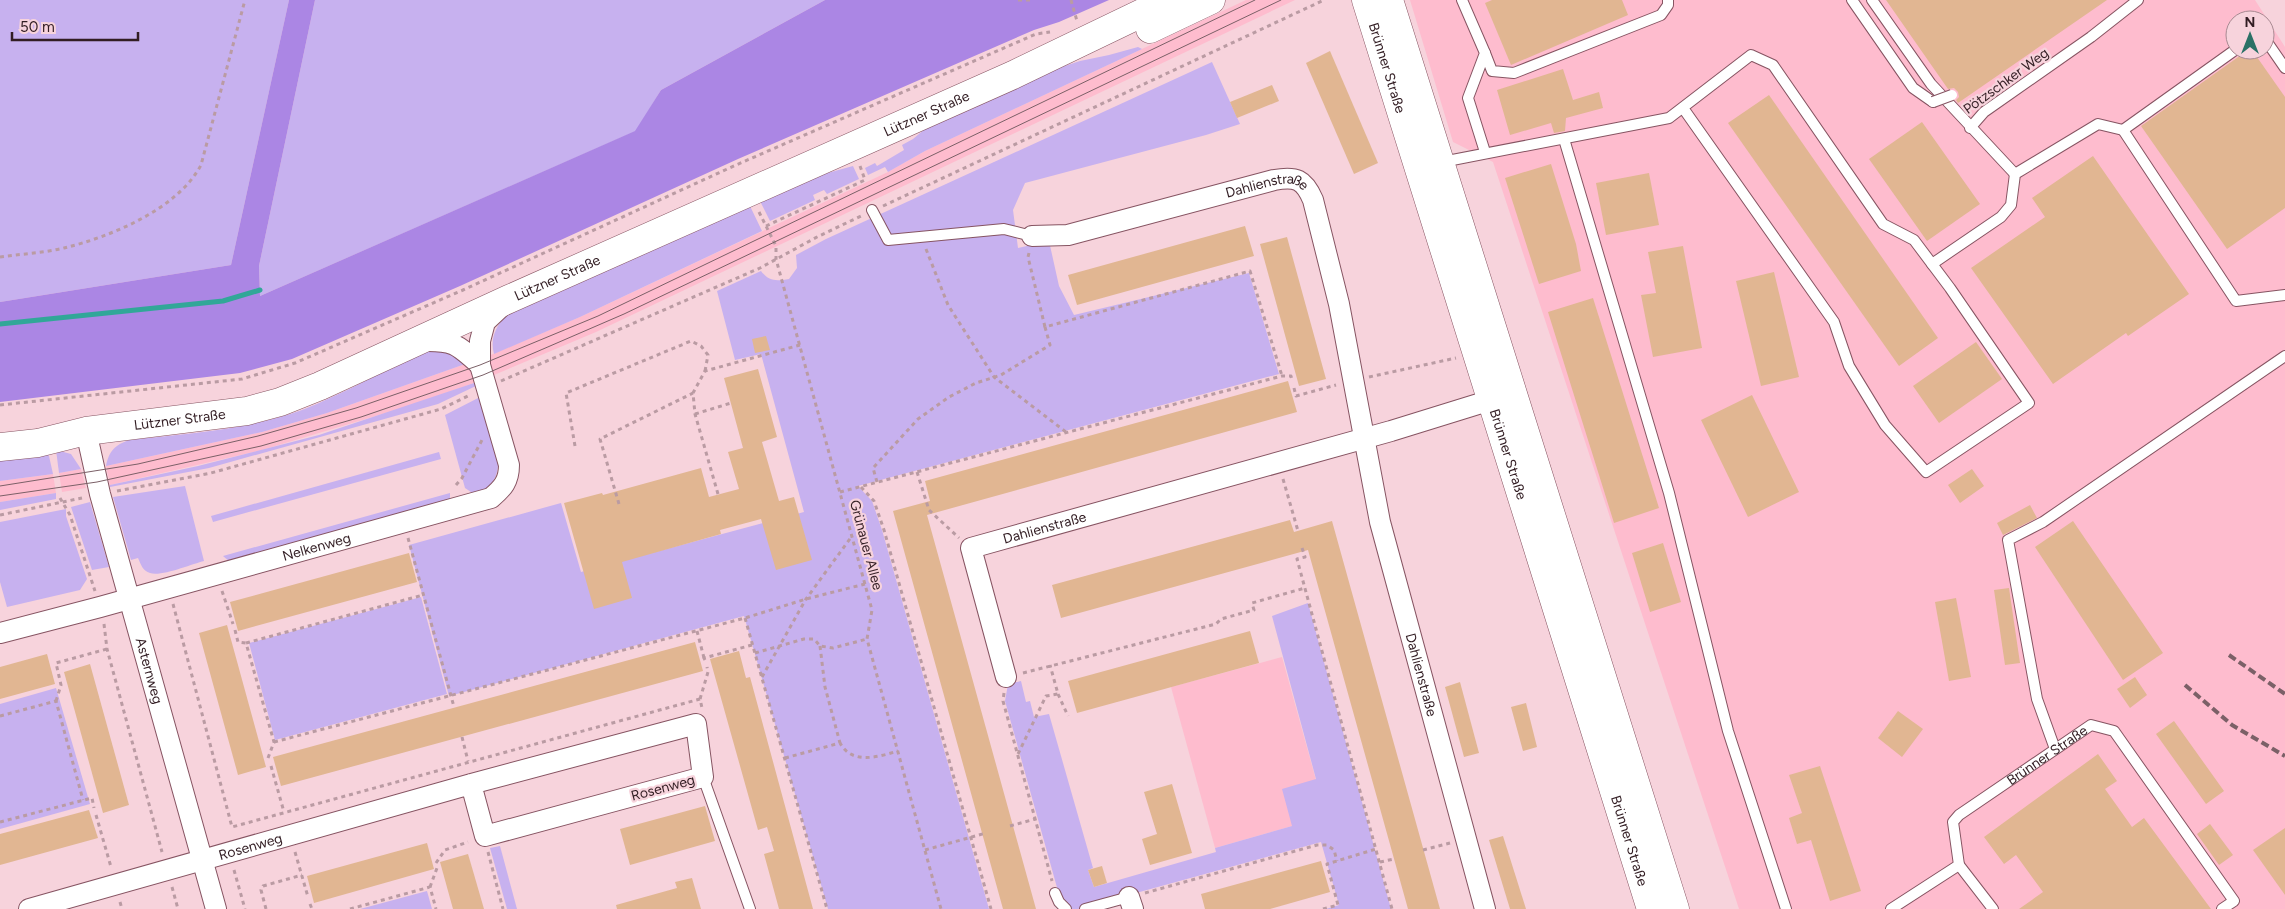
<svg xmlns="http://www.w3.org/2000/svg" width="2285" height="909" viewBox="0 0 2285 909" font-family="Figtree,sans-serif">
  <rect width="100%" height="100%" fill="#f7d3dc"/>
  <g fill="#febcce" fill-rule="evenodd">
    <polygon points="1246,0 1295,0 596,332 494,375 488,356 580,317 888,172 925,151"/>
    <path d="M1410,0H2255L2285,47V909H1739L1493,162L1453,142ZM2235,20H2265V50H2235Z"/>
    <polygon points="468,363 477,382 406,407 262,450 110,485 106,466 262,432 327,413"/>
    <polygon points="81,469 86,488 62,492 59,473"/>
    <polygon points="53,474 56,493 0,502 0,481"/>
    <polygon points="1282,657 1316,780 1292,826 1215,848 1171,687"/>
  </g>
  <g fill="#c7b1ef">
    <polygon points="0,0 289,0 231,265 0,302"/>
    <polygon points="315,0 825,0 661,90 636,131 260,296 259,266"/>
    <polygon points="1138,47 1142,49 925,151 888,172 885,167 868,175 865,168 875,163 877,166 904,150 902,145 913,139 932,123 1049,71 1080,61 1109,55"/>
    <path d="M1212,62L1240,124L1206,135L1025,183L1013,210L1018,248L1049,241L1059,286L1074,315L1249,273L1279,374L858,486L872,501L882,530L989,909H828L744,616L449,696L409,545L561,503L581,572L804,512L761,354L735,360L717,291L761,271C769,282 777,281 789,279L797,268L796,255L826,239Z"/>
    <polygon points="853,166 859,179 827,194 824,190 813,195 815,200 770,221 760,201 795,182"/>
    <path d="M750,206L762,231L580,317L494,354C490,340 495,327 505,317L503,315Z"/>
    <path d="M434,349H447L468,363L327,413L262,432L106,466C109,451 115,445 129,440C187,434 246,430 302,410C343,394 383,371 423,352Z"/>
    <polygon points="477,382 478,385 438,404 209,468 110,487 110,485 198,466 319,435"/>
    <path d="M482,396C490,426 518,482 474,494L465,488L445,415Z"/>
    <polygon points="56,450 71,454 81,469 59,473"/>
    <polygon points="45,452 49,456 53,474 0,481 0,455"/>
    <polygon points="439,452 441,459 213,522 211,516"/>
    <path d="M185,486L204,561C192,564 161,577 150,573C143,571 141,565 138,558L131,560L113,497Z"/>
    <polygon points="56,493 56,499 0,510 0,502"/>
    <polygon points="450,493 450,501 230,562 223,556"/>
    <polygon points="90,502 109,567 92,570 71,507"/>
    <polygon points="66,509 66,516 87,579 80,590 7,607 0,582 0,522"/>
    <polygon points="421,597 447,694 275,740 249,643"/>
    <polygon points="1308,603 1391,909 1326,909 1339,905 1321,842 1078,909 1063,909 1005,701 1008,684 1021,681 1026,702 1030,701 1034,717 1049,714 1093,868 1088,870 1094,887 1216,852 1215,848 1292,826 1282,789 1316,779 1272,616"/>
    <polygon points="56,688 90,804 0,829 0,704"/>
    <polygon points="500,846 517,909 507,909 490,848"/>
    <polygon points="427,891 432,909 360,909"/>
  </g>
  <polygon fill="#ab86e4" points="289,0 315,0 259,266 260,296 635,131 661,90 825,0 1109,0 1059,22 1034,30 738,159 460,286 292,359 240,373 0,402 0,302 231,265"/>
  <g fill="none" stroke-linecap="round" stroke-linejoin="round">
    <polyline stroke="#31a798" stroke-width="5" points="0,324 223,301 260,290"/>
  </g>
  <g fill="#e1b692">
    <polygon points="1492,0 1622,0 1628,15 1511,65 1485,3"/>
    <polygon points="1886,0 2107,0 1958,103 1956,100 1959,97 1958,92 1954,88 1948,89"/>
    <polygon points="2248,50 2252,50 2285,97 2285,208 2227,249 2141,126"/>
    <polygon points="1330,51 1378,163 1354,174 1306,63"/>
    <polygon points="1563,69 1573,100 1599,92 1603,108 1566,118 1565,131 1554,133 1551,123 1510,135 1497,90"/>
    <polygon points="1272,85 1279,101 1237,118 1230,102"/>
    <polygon points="1769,95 1938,338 1899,366 1728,123"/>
    <polygon points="1922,122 1980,204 1927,241 1869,159"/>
    <polygon points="2093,156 2189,294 2128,336 2126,333 2053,384 1971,268 2045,217 2032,198"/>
    <polygon points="1551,164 1576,244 1581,271 1539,284 1505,178"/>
    <polygon points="1649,173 1659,225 1606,235 1596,183"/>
    <polygon points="1245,226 1254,256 1077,305 1068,275"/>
    <polygon points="1287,237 1326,379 1299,386 1260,244"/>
    <polygon points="1683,246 1702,348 1653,357 1641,295 1656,293 1648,252"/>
    <polygon points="1774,272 1799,377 1761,386 1736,281"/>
    <polygon points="1593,298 1659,508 1614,523 1548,312"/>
    <polygon points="766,336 770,350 755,353 752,339"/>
    <polygon points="1976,342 2002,379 1939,423 1913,386"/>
    <polygon points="758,369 777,437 762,442 779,501 794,497 812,560 776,570 761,519 720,530 721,534 622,562 632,598 594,609 564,503 602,493 603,495 701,468 709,497 739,489 728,452 743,448 724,378"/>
    <polygon points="1288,381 1297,412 927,515 1036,909 1003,909 893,511 930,501 925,481"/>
    <polygon points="1752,395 1799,492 1748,517 1701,420"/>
    <polygon points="1972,469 1984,486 1960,503 1948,485"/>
    <polygon points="2030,505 2037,518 2003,535 1997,523"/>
    <polygon points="1290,520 1294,532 1332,521 1440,909 1408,909 1308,550 1061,618 1052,585"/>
    <polygon points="2073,521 2163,653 2123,680 2035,547"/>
    <polygon points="1663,543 1681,602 1650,612 1632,553"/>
    <polygon points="409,553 417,582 238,631 230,602"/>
    <polygon points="2009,588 2020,663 2005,665 1994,590"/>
    <polygon points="1956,598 1971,677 1949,681 1935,602"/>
    <polygon points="227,625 266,767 238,775 199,633"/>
    <polygon points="1250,631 1259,663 1077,713 1068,681"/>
    <polygon points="695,642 703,671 281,786 273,757"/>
    <polygon points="739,651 746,678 750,677 813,909 779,909 764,854 774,851 767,827 758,830 710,659"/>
    <polygon points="47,654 55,684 0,699 0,667"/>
    <polygon points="90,664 129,805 103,813 64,672"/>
    <polygon points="2135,677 2147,695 2130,708 2117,689"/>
    <polygon points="1460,682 1479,753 1464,757 1445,687"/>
    <polygon points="1526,703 1537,747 1523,751 1511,707"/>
    <polygon points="1898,711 1923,729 1902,757 1878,738"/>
    <polygon points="2174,721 2224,791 2206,804 2156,734"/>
    <polygon points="2098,754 2117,781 2105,789 2132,827 2144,818 2211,909 2019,909 2043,892 2016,855 2004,864 1984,837"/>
    <polygon points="1820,766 1861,891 1830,901 1811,840 1797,844 1789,818 1802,813 1789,775"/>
    <polygon points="1172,784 1192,853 1150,865 1142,839 1157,834 1144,792"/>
    <polygon points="705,806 715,841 630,865 620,829"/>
    <polygon points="89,810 98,838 0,865 0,834"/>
    <polygon points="2210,824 2233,855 2219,865 2197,834"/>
    <polygon points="2285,828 2285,895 2253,850"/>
    <polygon points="1503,836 1526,909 1510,909 1489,840"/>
    <polygon points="427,843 434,869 314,903 307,876"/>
    <polygon points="468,854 473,871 484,909 453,909 440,862"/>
    <polygon points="1321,861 1330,892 1270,909 1205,909 1201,894"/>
    <polygon points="1102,866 1107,883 1094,887 1088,870"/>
    <polygon points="692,878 701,909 617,909 616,905 677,888 675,882"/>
  </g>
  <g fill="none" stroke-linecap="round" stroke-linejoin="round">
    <defs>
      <g id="lane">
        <polyline points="1462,0 1485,53 1468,98 1485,152"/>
        <polyline points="1852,0 1913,88 1933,102"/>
        <polyline points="1872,0 1931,84 2015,174"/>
        <polyline points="2265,39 2285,68"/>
        <polyline points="2235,50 2123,130 2236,301 2285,295"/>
        <polyline points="1485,53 1492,71 1514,73 1661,15 1668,5 1668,0"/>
        <polyline points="1970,128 1984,112 2091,37 2138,0"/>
        <polyline points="1564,139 1669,493 1728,731 1786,909"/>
        <polyline points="1442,162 1669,118 1751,55 1773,65 1883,224 1914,240 1950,288 2029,403 1926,472 1885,425 1849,366 1834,322 1683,108"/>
        <polyline points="872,210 888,240 1004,229 1032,236"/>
        <polyline points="1932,264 2001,217 2011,205 2015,174 2098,124 2123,130"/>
        <polyline points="2055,749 2037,699 2008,540 2043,522 2285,356"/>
        <polyline points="703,777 750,909"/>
        <polyline points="1959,865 1993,909"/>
        <polyline points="1055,893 1059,902 1066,909"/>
        <polyline points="1085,909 1129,897"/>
        <path id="s1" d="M1891,909L1959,865L1953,822L1959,815L2091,725L2114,731L2234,901L2222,909"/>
      </g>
      <g id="street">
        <path id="s2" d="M1032,236L1068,235L1274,180C1296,176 1304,179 1313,200L1339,304L1380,522L1485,909"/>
        <path d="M422,341C453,340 457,344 480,365"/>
        <path id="s3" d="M86,431L100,494L216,909"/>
        <path id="s4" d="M0,633L100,607L491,498C503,488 509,481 509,465L480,365V341L485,322L502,306"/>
        <path id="s5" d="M1006,677L971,548L1391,431L1504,396"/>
        <polyline points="1129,897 1133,909"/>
        <path id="s6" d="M29,909L471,784L696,724L703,777L485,836L471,784"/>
      </g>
      <g id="secondary">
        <path id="s7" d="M1366,0L1651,909"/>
        <polyline points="1389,0 1675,909"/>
        <polyline points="1150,29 1211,0"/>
        <path id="s8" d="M0,447L38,443L86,431L247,411L280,402L320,386L509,299L1013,75L1169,0"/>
      </g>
    </defs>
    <use href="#lane" stroke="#865462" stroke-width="12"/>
    <use href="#street" stroke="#865462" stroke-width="22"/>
    <use href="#secondary" stroke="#865462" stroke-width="29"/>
    <g stroke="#ba9ba3" stroke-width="3" stroke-dasharray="4 4" stroke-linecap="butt">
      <polyline points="1018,0 1031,0"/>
      <polyline points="1071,0 1077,21"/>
      <polyline points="883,206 1324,0"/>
      <polyline points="759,212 776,246 776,259 872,610 867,639 941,909"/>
      <polyline points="766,226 865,180 860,166"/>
      <polyline points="926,249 948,305 994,377 1066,432"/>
      <polyline points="1029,253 1028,257 1045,327"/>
      <path d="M0,257C21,254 43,253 64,248C110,237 178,209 201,165L245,0"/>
      <polyline points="1369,377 1456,358"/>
      <polyline points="501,381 760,268 817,237 861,216"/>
      <polyline points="1294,388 1296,396 1336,385"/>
      <polyline points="0,405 242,379 295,363 463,290 736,165 1036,34 1050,32"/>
      <polyline points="695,414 731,403"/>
      <polyline points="575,446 566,393 691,341 701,346 708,355 705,371"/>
      <polyline points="917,472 929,510 959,538"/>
      <polyline points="1283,479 1298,531"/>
      <polyline points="877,482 873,468 918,419 949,397 976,383 1001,375 1050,345 1045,327 1250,271 1282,376"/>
      <polyline points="456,485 462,478 482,440"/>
      <polyline points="861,487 874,501 884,530 991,909"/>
      <polyline points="117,491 211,473 441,409 470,395"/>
      <polyline points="840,492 1282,376 1291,376 1292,380"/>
      <polyline points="718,494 695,414 693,393 705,371 800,345"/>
      <polyline points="60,498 70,515 95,591"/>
      <polyline points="619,504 600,439 693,393"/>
      <polyline points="0,515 82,498"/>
      <polyline points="408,538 454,707"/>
      <polyline points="1302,548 1305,557 1297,559 1392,909"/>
      <polyline points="222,591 233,624"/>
      <polyline points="173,604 232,827 700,699 702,708"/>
      <polyline points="745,618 827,909"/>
      <polyline points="104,624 107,649 162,852"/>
      <polyline points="235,630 238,642 246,643"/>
      <polyline points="697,631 704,658"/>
      <polyline points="820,646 825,687 840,743"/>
      <polyline points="755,653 804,639 814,639 820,646 833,648 867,639"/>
      <polyline points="705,660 704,658 752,645"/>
      <polyline points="1023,673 1216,624 1221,619 1254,610 1252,603 1305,588"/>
      <polyline points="762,677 806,599 852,536"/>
      <polyline points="1004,693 1003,701 1052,881"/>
      <polyline points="1058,694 1068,716"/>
      <polyline points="700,699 708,672 707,667"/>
      <polyline points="56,701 61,685 56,663 107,649"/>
      <polyline points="0,716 56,701 83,800"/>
      <polyline points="462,737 468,761"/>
      <polyline points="274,742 745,618 806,599 865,584"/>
      <polyline points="1018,754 1046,696 1058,694 1050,665"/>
      <polyline points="268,758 274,742 246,643 423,595"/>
      <path d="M785,758L840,743C852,765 878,757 898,751"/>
      <polyline points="271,766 284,812"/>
      <polyline points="96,815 111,867"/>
      <polyline points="0,822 92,798 94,808"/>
      <polyline points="1010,826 1035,819"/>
      <polyline points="925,850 986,833"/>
      <polyline points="1423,850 1450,843"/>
      <polyline points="295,852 308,897"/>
      <polyline points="488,852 503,909"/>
      <polyline points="1380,862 1394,859"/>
      <polyline points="436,863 445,850 468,842"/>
      <polyline points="234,870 245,909"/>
      <polyline points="172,887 178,909"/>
      <polyline points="430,887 437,868"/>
      <polyline points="1145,893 1317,845 1327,845 1334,850 1337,861"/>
      <polyline points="120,902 122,909"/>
      <polyline points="310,904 312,909"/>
      <polyline points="266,909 261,890 263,886 302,875"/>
      <polyline points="350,909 430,887 436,909"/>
      <polyline points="1323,909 1338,905 1327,864 1376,849"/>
    </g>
    <use href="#lane" stroke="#fff" stroke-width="10"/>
    <use href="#street" stroke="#fff" stroke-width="20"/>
    <use href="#secondary" stroke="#fff" stroke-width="28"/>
    <g stroke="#7b6067" stroke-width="1">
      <polyline points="0,486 138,464 258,436 356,408 480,365 598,316 1255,0"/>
      <polyline points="0,496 97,482 261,446 361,417 483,375 624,314 1281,0"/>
    </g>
    <g stroke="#7b6067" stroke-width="4" stroke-dasharray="8 4" stroke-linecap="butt">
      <polyline points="2229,655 2285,694"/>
      <polyline points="2185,685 2232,725 2285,756"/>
    </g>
    <defs>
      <polyline id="lane-bridge" points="1933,102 1952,95"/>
    </defs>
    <use href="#lane-bridge" stroke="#865462" stroke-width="12" stroke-linecap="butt"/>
    <use href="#lane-bridge" stroke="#fff" stroke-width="10"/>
  </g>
  <g text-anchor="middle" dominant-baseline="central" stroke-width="4.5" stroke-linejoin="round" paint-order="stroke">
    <g font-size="14" fill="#321d23" stroke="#f7d3dc">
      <text stroke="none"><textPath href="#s7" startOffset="71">Brünner Straße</textPath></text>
      <text transform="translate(2006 81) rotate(-36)">Pötzschker Weg</text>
      <text stroke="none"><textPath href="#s8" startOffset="992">Lützner Straße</textPath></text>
      <text stroke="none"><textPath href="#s2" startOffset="242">Dahlienstraße</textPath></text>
      <text stroke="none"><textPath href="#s8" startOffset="588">Lützner Straße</textPath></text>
      <text stroke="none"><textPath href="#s8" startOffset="182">Lützner Straße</textPath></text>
      <text stroke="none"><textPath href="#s7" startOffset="476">Brünner Straße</textPath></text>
      <text stroke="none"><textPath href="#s5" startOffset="210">Dahlienstraße</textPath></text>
      <text transform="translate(866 545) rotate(75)">Grünauer Allee</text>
      <text stroke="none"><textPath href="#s4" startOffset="328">Nelkenweg</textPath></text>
      <text stroke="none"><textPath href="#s3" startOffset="248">Asternweg</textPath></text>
      <text stroke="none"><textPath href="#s2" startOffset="786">Dahlienstraße</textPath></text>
      <text stroke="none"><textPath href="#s1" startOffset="240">Brünner Straße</textPath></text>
      <text transform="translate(663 788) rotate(-15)">Rosenweg</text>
      <text stroke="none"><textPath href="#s7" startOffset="881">Brünner Straße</textPath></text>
      <text stroke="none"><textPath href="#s6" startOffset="230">Rosenweg</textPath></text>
    </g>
  </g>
  <g transform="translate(2250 35)"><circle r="24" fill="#f7d3dc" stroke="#a88a92"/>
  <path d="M0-4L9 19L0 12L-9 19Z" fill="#2b7166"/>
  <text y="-8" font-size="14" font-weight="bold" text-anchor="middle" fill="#321d23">N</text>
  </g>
  <path d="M12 32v8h126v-8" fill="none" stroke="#321d23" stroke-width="2.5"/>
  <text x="20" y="32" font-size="15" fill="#321d23" stroke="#f7d3dc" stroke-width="4" paint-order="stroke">50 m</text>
</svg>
